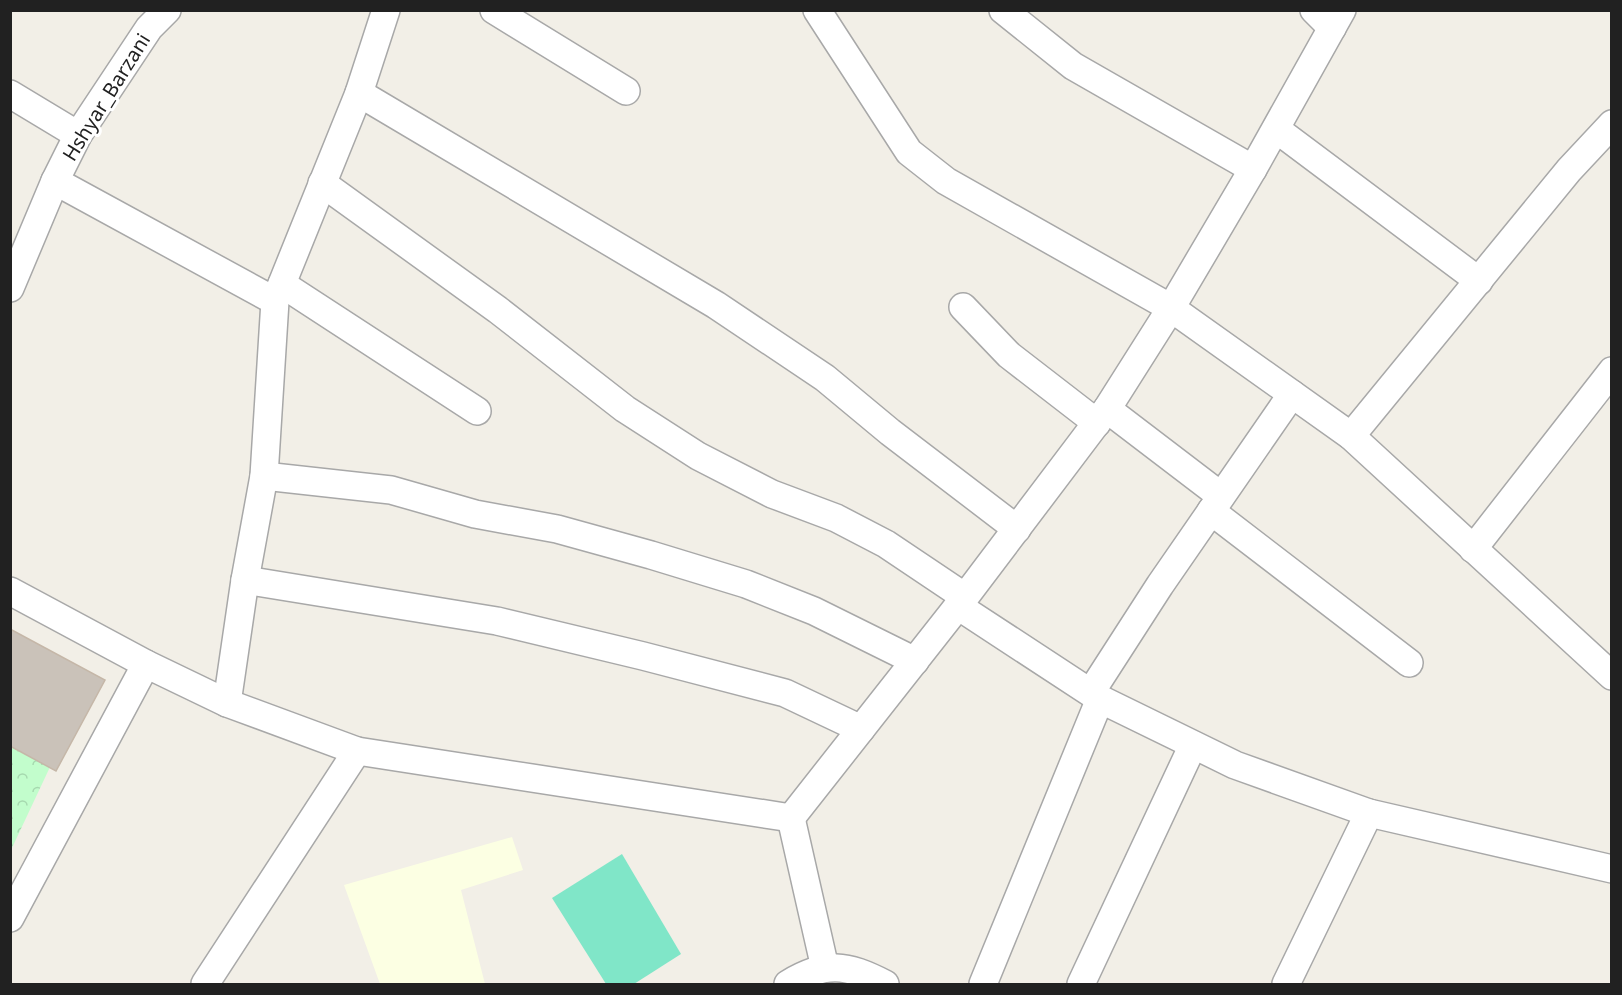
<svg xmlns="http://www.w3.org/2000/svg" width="1622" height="995" viewBox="0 0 1622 995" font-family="'Noto Sans',sans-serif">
  <defs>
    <pattern id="park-crowns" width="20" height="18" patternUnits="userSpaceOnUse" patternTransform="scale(1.5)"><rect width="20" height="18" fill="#c2fdcc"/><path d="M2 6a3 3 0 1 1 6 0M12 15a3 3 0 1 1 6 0" fill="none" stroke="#a6d9af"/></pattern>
  </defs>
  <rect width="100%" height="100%" fill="#f2efe7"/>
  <polygon fill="#fcffe3" points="512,837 523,870 461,890 485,984 380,984 344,885"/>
  <polygon fill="url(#park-crowns)" points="11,745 50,767 11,850"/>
  <polygon fill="#80e6c8" points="622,854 681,954 634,984 606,984 552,898"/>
  <polygon fill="#cac2b9" stroke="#c5b7a8" stroke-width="1.5" points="10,629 105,680 56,771 10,746"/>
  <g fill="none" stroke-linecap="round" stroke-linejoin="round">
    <defs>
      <g id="minor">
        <polyline points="494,10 626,91"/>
        <polyline points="817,10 909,152 946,181 1171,308 1351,436 1612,676"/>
        <polyline points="1003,10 1073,66 1253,169"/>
        <polyline points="1314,10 1332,28"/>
        <polyline points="359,93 716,305 825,378 890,432 1017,529"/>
        <polyline points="10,94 78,135"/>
        <polyline points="1276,129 1479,281"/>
        <polyline points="55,181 275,301"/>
        <polyline points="322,183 498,310 625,409 698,456 772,494 836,518 886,544 965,597"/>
        <polyline points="282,284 477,411"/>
        <polyline points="10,288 55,181 78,135 149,28 167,10"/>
        <polyline points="963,307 1009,355 1097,423"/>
        <polyline points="1107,409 1221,496"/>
        <polyline points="1351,436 1569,170 1612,124"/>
        <polyline points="264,476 391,490 475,514 557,529 651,555 746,584 814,611 915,661"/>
        <polyline points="1211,511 1409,663"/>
        <polyline points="1473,549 1612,371"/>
        <polyline points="245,580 497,621 643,656 785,693 861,729"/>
        <polyline points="10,591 146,664 227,703 357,751 791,818"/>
        <polyline points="958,606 1100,699 1235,765 1369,813 1612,869"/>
        <polyline points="1091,692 1160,585 1292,394"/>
        <polyline points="227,703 245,580 264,476 275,301 359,93 386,10"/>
        <polyline points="791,818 965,597 1107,409 1171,308 1253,169 1342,10"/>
        <polyline points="791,818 825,968"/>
        <polyline points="10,918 146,664"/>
        <polyline points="205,984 357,751"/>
        <path d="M788,984C826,961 846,964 885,984"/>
        <polyline points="983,984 1100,699"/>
        <polyline points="1081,984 1193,745"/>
        <polyline points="1286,984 1369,813"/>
      </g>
    </defs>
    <use href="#minor" stroke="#a8a8a8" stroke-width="30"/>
    <use href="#minor" stroke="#fff" stroke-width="27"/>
  </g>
  <g text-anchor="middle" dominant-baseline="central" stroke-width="6" stroke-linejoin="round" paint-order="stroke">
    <g font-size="20" fill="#212121" stroke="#fff">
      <text transform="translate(106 97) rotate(-58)">Hshyar_Barzani</text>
    </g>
  </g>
  <rect width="1622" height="995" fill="none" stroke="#212121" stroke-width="24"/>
</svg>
